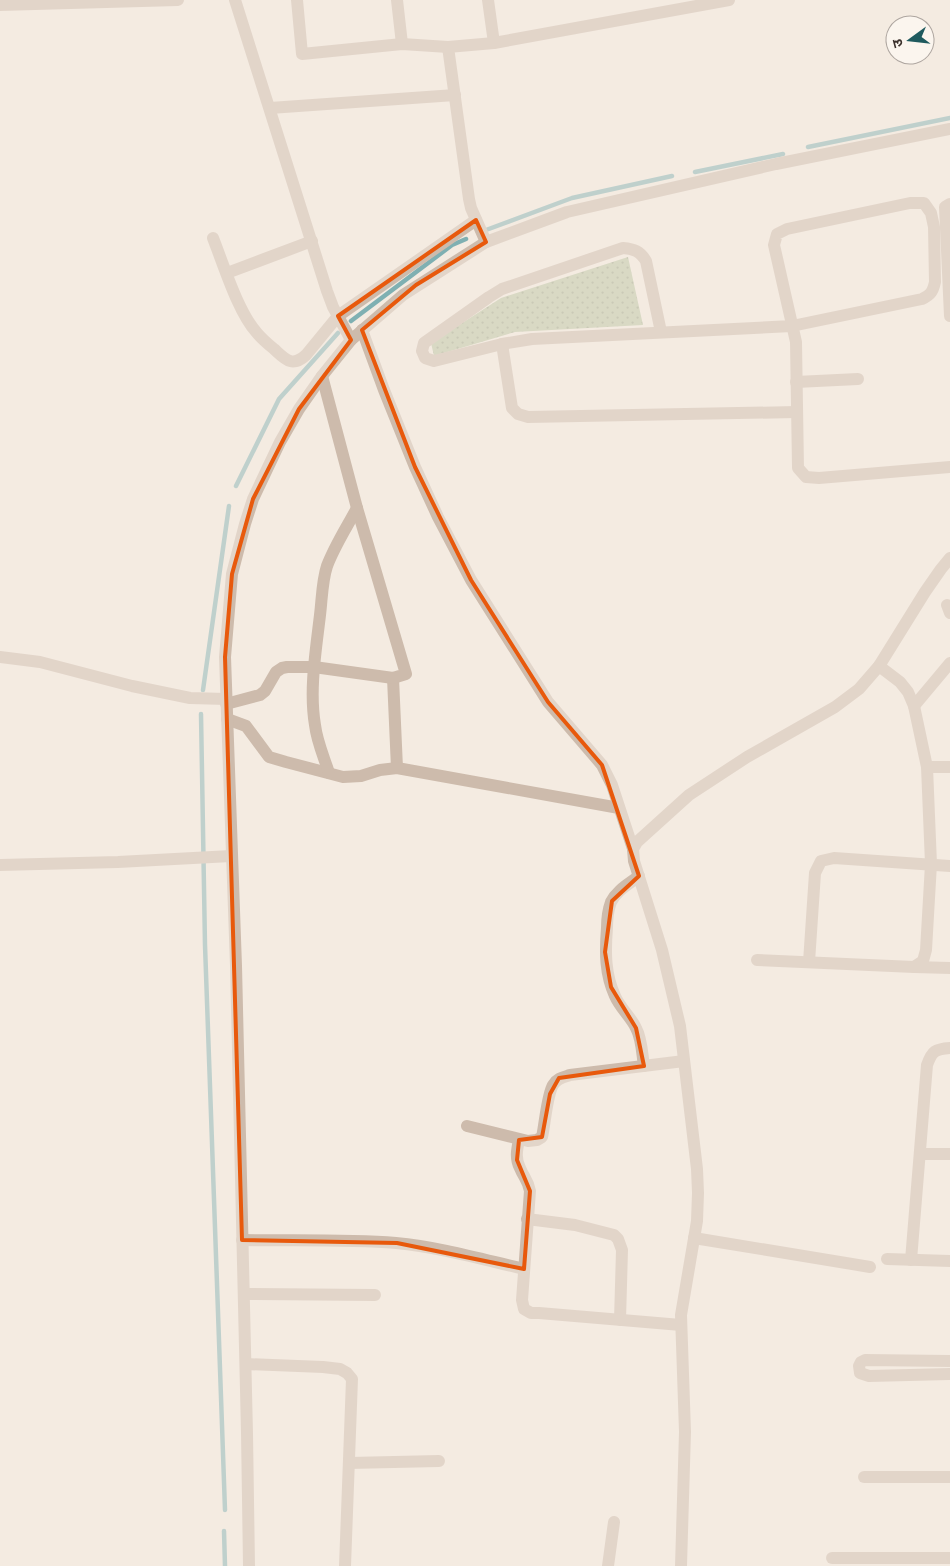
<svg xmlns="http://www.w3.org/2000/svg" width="950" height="1566" viewBox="0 0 950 1566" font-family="Mulish,'Noto Sans Devanagari',sans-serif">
  <defs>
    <pattern id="green-dots" width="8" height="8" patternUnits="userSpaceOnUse" patternTransform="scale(1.25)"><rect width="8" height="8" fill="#b8c4a0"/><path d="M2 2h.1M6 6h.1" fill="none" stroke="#97a083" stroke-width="1.8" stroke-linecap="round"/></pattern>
  </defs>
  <rect width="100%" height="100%" fill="#f4ebe1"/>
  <polygon fill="url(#green-dots)" points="628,257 643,325 515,332 434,356 431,343 501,298"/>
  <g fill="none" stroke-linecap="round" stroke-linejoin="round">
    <g stroke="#7fb0b2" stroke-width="4.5">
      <polyline points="808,147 950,118"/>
      <polyline points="695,172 783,154"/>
      <polyline points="486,230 572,198 672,176"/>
      <polyline points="351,321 452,245 466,239"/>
      <polyline points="236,486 279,399 338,333"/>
      <polyline points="203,690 229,506"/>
      <polyline points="201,714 205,945 225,1510"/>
      <polyline points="224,1531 225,1566"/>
    </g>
    <g stroke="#cdbbac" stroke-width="12">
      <polyline points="235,0 327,291 333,307 351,340"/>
      <polyline points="297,0 302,54 402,44 448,47 494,43 729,0"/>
      <polyline points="397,0 402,44"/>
      <polyline points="488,0 494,43"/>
      <polyline points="0,5 178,0"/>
      <polyline points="448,47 469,199 471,208 486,242"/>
      <polyline points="270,108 455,95"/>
      <polyline points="950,204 945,207 950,316"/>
      <path d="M213,238C224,266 238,312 257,333C262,339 268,344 274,349C285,359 292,368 306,355L338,316L476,220"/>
      <polyline points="227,273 312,241"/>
      <polyline points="362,330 384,390 415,467 438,517 471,580 548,702 602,765 612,785 633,849"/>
      <path d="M661,332L646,261C640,251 634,249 623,248L502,289L489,297L424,343L422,351L425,358L434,361L502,344L532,339L792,326L922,299C931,295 933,291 935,282L934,227L931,213L924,203H910L787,229L777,234L774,245L796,342L798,468L806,477L819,478L950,467"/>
      <polyline points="502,344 512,408 518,414 528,417 796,412"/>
      <polyline points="796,382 858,379"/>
      <polyline points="947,605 950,613"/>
      <polyline points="0,657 40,662 132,686 190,698 226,699"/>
      <polyline points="393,678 397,768"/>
      <polyline points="226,704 260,695 265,691 276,672 282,668 287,667 314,667 393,678 406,674 357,508 322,376"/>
      <polyline points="914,706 950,663"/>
      <polyline points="227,719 246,726 269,757 286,762 343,777 361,776 380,770 397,768 619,808"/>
      <polyline points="927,767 950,767"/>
      <path d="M329,773C324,757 317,742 315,725C309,690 316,650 320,615C322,599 322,581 327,566C335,545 347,527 357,508"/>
      <polyline points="0,865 118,862 231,856"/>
      <path d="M639,876C629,884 617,890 611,902C608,910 607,919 607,928C605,952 605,974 615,996C620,1008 631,1017 636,1028C642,1039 642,1054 644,1066"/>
      <polyline points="757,960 914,967 923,961 926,950 931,864 927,767 914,706 908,692 900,682 879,666"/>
      <polyline points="809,962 815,873 821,861 834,858 950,866"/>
      <polyline points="914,967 950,968"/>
      <path d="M467,1126L528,1141L537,1140L542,1137C545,1124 547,1095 553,1085C557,1078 564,1077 570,1075L684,1061"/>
      <path d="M519,1140C517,1149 515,1159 520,1168C524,1178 528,1180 530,1191L522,1300L524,1309L531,1313H539L681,1325"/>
      <polyline points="920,1154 950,1154"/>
      <polyline points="527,1219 575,1225 614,1235 618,1239 622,1250 620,1320"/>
      <polyline points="694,1238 870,1267"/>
      <path d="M242,1240C293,1241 345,1239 396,1243C439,1247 481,1259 524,1269"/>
      <polyline points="887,1259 950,1261"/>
      <path d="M911,1260L927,1065C932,1051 935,1049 950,1048"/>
      <polyline points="244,1294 375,1295"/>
      <polyline points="950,1361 865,1360 861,1362 859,1366 860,1373 869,1376 950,1374"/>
      <polyline points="246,1364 323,1367 340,1369 347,1373 352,1379 345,1566"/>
      <polyline points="349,1463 439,1461"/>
      <polyline points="864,1477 950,1477"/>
      <polyline points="832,1558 950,1558"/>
      <polyline points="249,1566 247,1433 236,966 225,657 232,574 245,524 253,499 280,442 299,409 322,376 351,340 403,295 486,242 567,212 776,164 950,129"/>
      <polyline points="608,1566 614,1522"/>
      <polyline points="681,1566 685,1432 681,1315 697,1221 698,1193 697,1169 680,1026 662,950 634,861 633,849 637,842 689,795 747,757 835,707 859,689 879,666 925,592 941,569 950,558"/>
    </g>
  </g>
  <path d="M0 0H950V1566H0ZM476,220L486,242L416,285L362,330L415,467L471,580L548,702L602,765L639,876L612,901L605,952L611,987L636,1028L644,1066L559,1078L550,1094L542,1137L519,1140L517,1160L530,1191L524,1269L397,1243L242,1240L225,657L232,574L253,499L299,409L351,340L338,316Z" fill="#f4ebe1" fill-opacity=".55" fill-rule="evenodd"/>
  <path fill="none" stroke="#e8590c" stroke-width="4" stroke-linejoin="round" d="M476,220L486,242L416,285L362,330L415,467L471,580L548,702L602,765L639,876L612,901L605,952L611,987L636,1028L644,1066L559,1078L550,1094L542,1137L519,1140L517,1160L530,1191L524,1269L397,1243L242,1240L225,657L232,574L253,499L299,409L351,340L338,316Z"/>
  <g transform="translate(910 40) rotate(255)"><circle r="24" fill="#fbf5ee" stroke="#aea6a0"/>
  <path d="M0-4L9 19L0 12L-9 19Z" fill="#1f5a5e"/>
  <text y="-8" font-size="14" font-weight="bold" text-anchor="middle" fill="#3b302b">उ</text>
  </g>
</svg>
